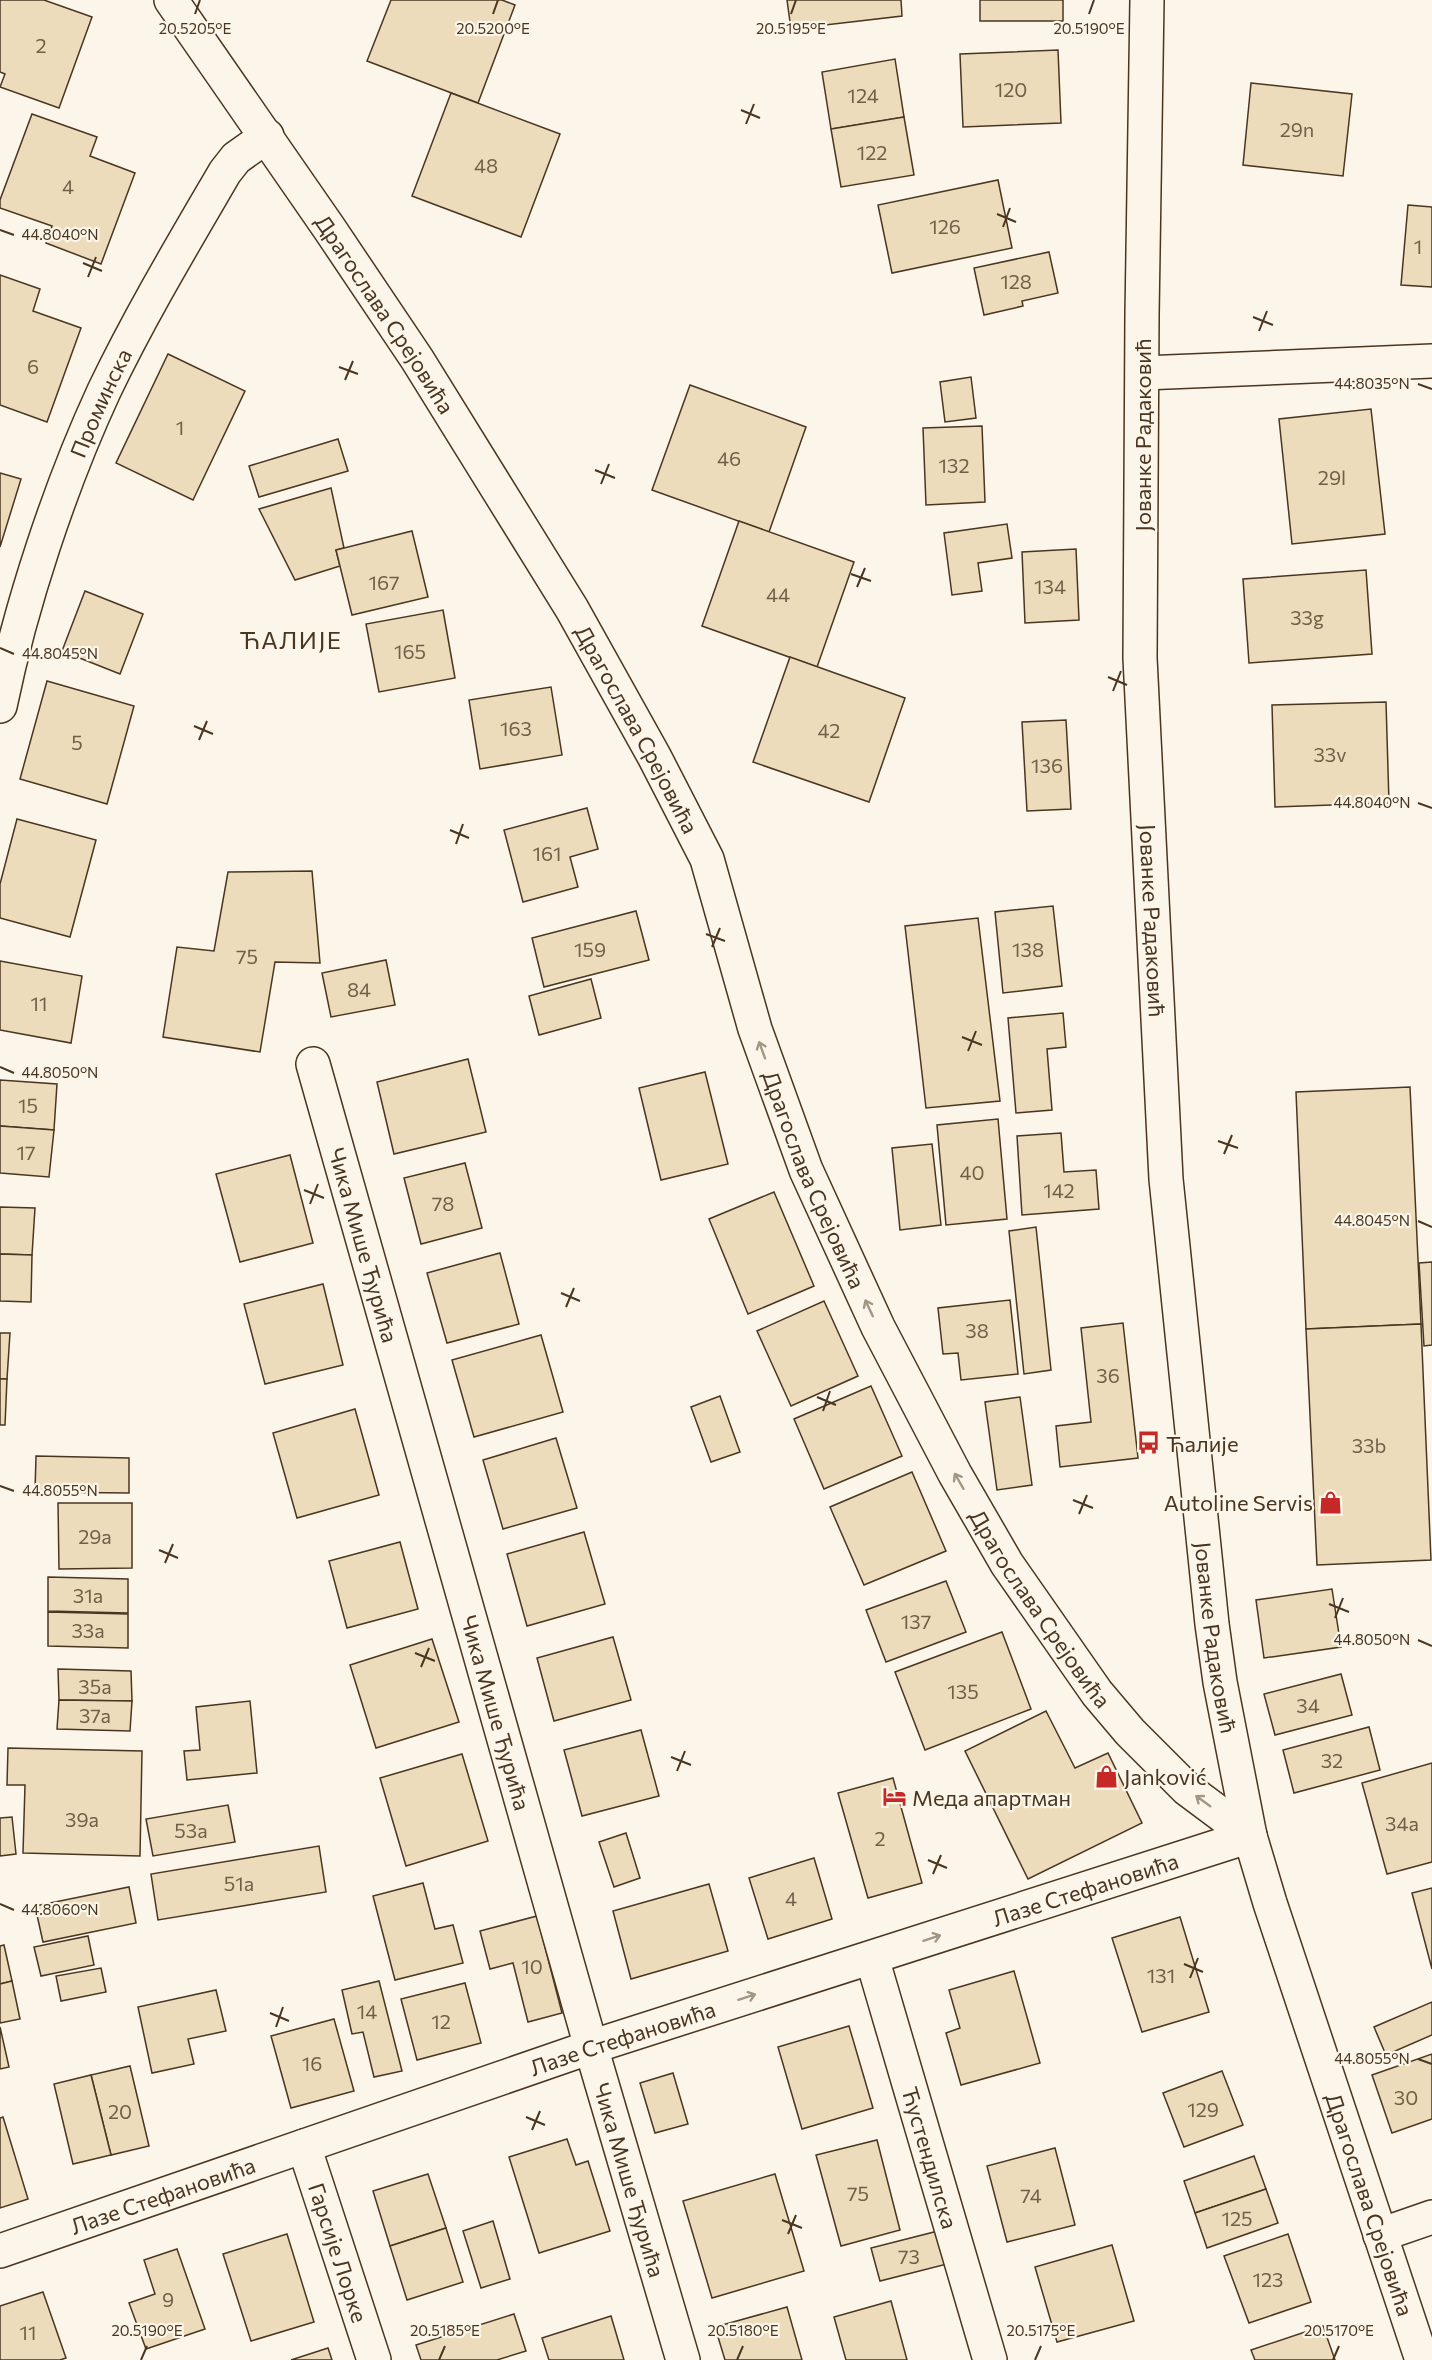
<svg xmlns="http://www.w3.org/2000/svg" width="1432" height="2360" viewBox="0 0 1432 2360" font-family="Commissioner,sans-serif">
  <rect width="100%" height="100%" fill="#fbf6e9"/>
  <g fill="#ecdcbc" stroke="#4a3520" stroke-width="1.5">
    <polygon points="0,0 44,0 92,17 59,108 0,87 5,74 0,72"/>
    <polygon points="391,0 502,0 515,5 478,103 367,61"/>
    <polygon points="787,0 901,0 902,16 791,29"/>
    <rect x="980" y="0" width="83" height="21"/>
    <polygon points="1058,50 1061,123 963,127 960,54"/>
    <polygon points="895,59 904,117 831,129 822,72"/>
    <polygon points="1251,83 1352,94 1343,176 1243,165"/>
    <polygon points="451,93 560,134 521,237 412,196"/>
    <polygon points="32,114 97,137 90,156 135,173 101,264 46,243 52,226 0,208 0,200"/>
    <polygon points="904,117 914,175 841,187 831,129"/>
    <polygon points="998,180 1012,248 892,273 878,205"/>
    <polygon points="1408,205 1432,207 1432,287 1401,285"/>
    <polygon points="1049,252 1058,293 1022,301 1023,306 984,315 974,268"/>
    <polygon points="0,275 40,289 33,311 81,328 47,422 0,405"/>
    <polygon points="168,354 245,391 193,500 116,463"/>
    <polygon points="971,377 976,418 945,422 940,382"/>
    <polygon points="690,385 806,427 769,532 652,490"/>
    <polygon points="1371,409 1385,534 1292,544 1279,419"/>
    <polygon points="982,426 985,502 926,505 923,428"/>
    <polygon points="338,439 348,471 259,497 249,466"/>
    <polygon points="0,473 21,479 0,547"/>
    <polygon points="331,488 344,548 336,550 340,566 295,580 259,509"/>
    <polygon points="739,521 854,562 817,667 702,626"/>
    <polygon points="1007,524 1012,558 978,563 982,591 952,595 944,533"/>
    <polygon points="412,531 428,597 352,615 336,550"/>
    <polygon points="1076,549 1079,620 1025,623 1022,552"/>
    <polygon points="1366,570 1372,654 1249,663 1243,579"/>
    <polygon points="85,591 143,614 120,674 62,651"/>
    <polygon points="443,610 455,678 379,692 366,624"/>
    <polygon points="790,657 905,698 869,802 753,762"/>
    <polygon points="47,681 134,706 107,804 20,779"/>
    <polygon points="551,687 562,755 480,769 469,700"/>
    <polygon points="1386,702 1389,803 1275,807 1272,705"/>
    <polygon points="1066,720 1071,809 1027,811 1022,722"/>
    <polygon points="587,808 598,849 570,857 578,887 523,902 504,830"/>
    <polygon points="17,819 96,840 70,937 0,918 0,884"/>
    <polygon points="312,871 320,963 275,962 260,1052 163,1037 177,947 214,951 228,872"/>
    <polygon points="1053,906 1062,986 1003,993 995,912"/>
    <polygon points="636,911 649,960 544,987 532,938"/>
    <polygon points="978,918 1000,1101 926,1108 905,926"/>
    <polygon points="386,960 395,1005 331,1017 322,973"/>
    <polygon points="0,961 82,976 71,1043 0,1030"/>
    <polygon points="591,979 601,1018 539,1035 529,996"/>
    <polygon points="1063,1013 1066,1047 1047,1049 1052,1110 1016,1113 1008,1018"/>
    <polygon points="468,1059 486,1132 394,1154 377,1082"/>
    <polygon points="705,1072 728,1164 661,1180 639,1088"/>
    <polygon points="0,1080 57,1084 54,1130 0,1126"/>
    <polygon points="1410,1087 1421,1324 1306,1329 1296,1092"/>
    <polygon points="998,1119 1007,1219 946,1225 937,1125"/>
    <polygon points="0,1126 54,1130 49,1177 0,1173"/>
    <polygon points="1061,1133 1064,1172 1096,1170 1099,1209 1022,1215 1017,1136"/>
    <polygon points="932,1144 941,1225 900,1230 892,1148"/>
    <polygon points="290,1155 313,1243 240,1262 216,1174"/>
    <polygon points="465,1163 482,1228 421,1244 404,1178"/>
    <polygon points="774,1192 814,1286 748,1314 709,1219"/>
    <polygon points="0,1207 35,1208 32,1255 0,1254"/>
    <polygon points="1036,1227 1051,1370 1024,1374 1009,1231"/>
    <polygon points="500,1253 519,1324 447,1343 427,1273"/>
    <polygon points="0,1254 32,1255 31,1302 0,1301"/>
    <polygon points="1432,1262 1432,1345 1424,1346 1419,1263"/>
    <polygon points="323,1284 343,1365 265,1384 244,1304"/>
    <polygon points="1010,1300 1018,1374 961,1380 958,1353 943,1354 938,1308"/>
    <polygon points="824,1301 858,1376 791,1406 757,1331"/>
    <polygon points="1123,1323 1138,1458 1060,1467 1056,1426 1091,1422 1081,1328"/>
    <polygon points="1421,1324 1431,1560 1317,1565 1306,1329"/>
    <polygon points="0,1333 10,1333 7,1379 0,1379"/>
    <polygon points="541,1335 563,1412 474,1437 452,1360"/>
    <polygon points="0,1379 7,1379 5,1425 0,1425"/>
    <polygon points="871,1386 902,1456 824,1489 794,1419"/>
    <polygon points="720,1396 740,1452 711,1462 691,1407"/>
    <polygon points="1020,1397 1032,1485 997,1490 985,1402"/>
    <polygon points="355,1409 379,1495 297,1518 273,1433"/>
    <polygon points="556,1438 577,1508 503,1529 483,1460"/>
    <polygon points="36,1456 129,1458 129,1493 35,1492"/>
    <polygon points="912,1472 946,1551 864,1585 830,1507"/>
    <polygon points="58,1503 132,1503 132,1568 59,1569"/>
    <polygon points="584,1532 605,1604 527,1626 507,1554"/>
    <polygon points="400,1542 418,1609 347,1628 329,1561"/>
    <polygon points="48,1577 128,1579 128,1613 48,1611"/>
    <polygon points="946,1581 966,1632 886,1662 866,1610"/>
    <polygon points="1332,1589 1341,1647 1264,1658 1256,1600"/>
    <polygon points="48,1612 128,1614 128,1648 48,1646"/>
    <polygon points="1002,1632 1031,1709 925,1750 895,1672"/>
    <polygon points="613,1637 631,1700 554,1721 537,1658"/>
    <polygon points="432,1639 459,1722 376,1748 350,1665"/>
    <polygon points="58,1669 131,1671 132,1701 59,1700"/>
    <polygon points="1341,1674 1352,1715 1275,1735 1264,1694"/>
    <polygon points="59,1700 132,1701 130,1731 57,1729"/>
    <polygon points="250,1701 257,1773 187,1780 184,1751 200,1750 196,1707"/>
    <polygon points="1046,1711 1075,1768 1108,1753 1142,1823 1028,1879 965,1751"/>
    <polygon points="1369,1727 1380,1770 1294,1793 1283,1750"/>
    <polygon points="641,1730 659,1796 582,1816 564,1750"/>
    <polygon points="8,1748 142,1751 140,1856 23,1853 25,1785 7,1785"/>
    <polygon points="462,1754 488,1841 406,1866 380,1778"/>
    <polygon points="1432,1763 1432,1862 1387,1874 1362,1783"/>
    <polygon points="893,1778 922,1883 868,1898 838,1793"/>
    <polygon points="228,1805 235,1842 153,1856 146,1819"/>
    <polygon points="12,1817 16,1854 0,1856 0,1818"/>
    <polygon points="626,1833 640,1878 614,1887 599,1842"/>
    <polygon points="319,1846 326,1892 158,1920 151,1874"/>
    <polygon points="814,1858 832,1919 768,1939 749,1878"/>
    <polygon points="423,1883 435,1929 453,1925 463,1963 395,1980 373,1896"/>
    <polygon points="709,1884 728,1951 631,1979 613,1911"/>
    <polygon points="129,1887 136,1923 43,1942 35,1906"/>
    <polygon points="1432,1888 1432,1969 1412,1893"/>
    <polygon points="537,1916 562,2013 528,2022 513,1963 490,1969 480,1931"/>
    <polygon points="1180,1917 1209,2012 1142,2032 1112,1938"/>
    <polygon points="88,1936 94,1965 41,1976 34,1947"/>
    <polygon points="4,1945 12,1981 0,1984 0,1946"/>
    <polygon points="101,1968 106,1992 61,2001 56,1976"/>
    <polygon points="1014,1971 1040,2063 961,2085 946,2033 960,2028 949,1990"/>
    <polygon points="12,1981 20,2019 0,2023 0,1984"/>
    <polygon points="379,1981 402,2071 374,2077 363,2032 352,2034 342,1990"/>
    <polygon points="465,1983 481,2043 417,2060 401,1999"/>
    <polygon points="216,1990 226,2031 188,2039 194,2064 152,2073 138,2007"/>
    <polygon points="1432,2002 1432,2035 1386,2055 1374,2027"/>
    <polygon points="334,2019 354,2091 291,2108 271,2036"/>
    <polygon points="849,2026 873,2108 802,2129 778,2047"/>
    <polygon points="0,2027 9,2067 0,2069"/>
    <polygon points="1432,2054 1432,2119 1392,2133 1372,2075"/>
    <polygon points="130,2066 149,2146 111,2155 91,2075"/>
    <polygon points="1222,2071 1243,2125 1184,2147 1163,2093"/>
    <polygon points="673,2073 688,2124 655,2133 640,2083"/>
    <polygon points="91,2075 111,2155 73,2164 54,2084"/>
    <polygon points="3,2117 28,2199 0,2208 0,2118"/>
    <polygon points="567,2139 576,2165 588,2161 610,2231 539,2253 509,2157"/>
    <polygon points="877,2140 900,2230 841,2246 816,2155"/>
    <polygon points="1055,2148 1075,2225 1007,2242 987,2166"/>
    <polygon points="1254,2156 1266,2189 1195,2213 1184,2181"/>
    <polygon points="428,2174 446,2228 390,2246 373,2191"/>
    <polygon points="775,2174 804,2271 712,2298 683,2201"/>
    <polygon points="1266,2189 1278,2223 1207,2248 1195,2213"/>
    <polygon points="493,2221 510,2279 481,2288 463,2231"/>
    <polygon points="446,2228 463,2282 407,2300 390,2246"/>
    <polygon points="938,2231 947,2264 880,2281 871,2248"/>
    <polygon points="287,2234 314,2322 251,2341 223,2254"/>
    <polygon points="1288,2234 1311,2302 1249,2323 1224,2256"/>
    <polygon points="1112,2245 1134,2321 1057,2342 1035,2267"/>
    <polygon points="177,2249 205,2329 146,2349 129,2303 155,2294 144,2260"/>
    <polygon points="43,2292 66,2358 60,2360 0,2360 0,2306"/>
    <polygon points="891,2301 907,2360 846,2360 834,2317"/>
    <polygon points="787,2307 802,2360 725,2360 715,2327"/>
    <polygon points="514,2314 526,2351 497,2360 421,2360 416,2345"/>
    <polygon points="611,2316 624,2360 549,2360 542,2338"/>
    <polygon points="1323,2326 1335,2360 1255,2360 1251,2350"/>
    <polygon points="328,2348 332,2360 291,2360"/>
  </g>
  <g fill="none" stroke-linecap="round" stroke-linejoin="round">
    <defs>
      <g id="minor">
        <path id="s1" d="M171,0L329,228L417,359L572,609L654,756L707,859L755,1029L806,1170L878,1327L955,1474L1007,1564L1097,1693L1130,1732L1187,1789L1250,1836"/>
        <polyline points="1143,373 1432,361"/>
        <path id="s2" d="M0,706C21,604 60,486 104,391C140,316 183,244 225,172L236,158L267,136"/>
        <path id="s3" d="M313,1064L591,2047L683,2360"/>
        <path id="s4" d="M872,1958L990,2360"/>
        <path id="s5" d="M304,2146L374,2360"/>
        <polyline points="1380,2235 1432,2217"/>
        <path id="s6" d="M0,2251L591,2047L1250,1836"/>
      </g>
      <g id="secondary">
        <path id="s7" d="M1147,0L1142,315L1140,658L1166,1179L1212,1624L1220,1682L1250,1836L1270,1903L1422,2360"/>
      </g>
    </defs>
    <use href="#minor" stroke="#4a3520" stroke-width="36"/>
    <use href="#secondary" stroke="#4a3520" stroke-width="36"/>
    <use href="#minor" stroke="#fbf6e9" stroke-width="33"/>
    <use href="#secondary" stroke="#fbf6e9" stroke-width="33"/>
  </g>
  <defs><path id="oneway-shaft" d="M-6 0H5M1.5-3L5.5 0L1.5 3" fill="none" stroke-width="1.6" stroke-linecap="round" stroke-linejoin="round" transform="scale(1.5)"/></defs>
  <g stroke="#a29684">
    <use href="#oneway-shaft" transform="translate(762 1050) rotate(-110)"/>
    <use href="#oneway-shaft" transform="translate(869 1308) rotate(-115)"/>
    <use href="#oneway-shaft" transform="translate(959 1481) rotate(-120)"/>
    <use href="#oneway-shaft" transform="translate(1203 1801) rotate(-144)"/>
    <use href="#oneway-shaft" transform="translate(932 1938) rotate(-18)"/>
    <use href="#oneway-shaft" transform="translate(747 1997) rotate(-18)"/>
  </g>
  <path fill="none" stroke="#4a3520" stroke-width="2" d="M195,14L200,0M493,14L498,0M791,14L796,0M1089,14L1094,0M741,110L760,118M746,124L754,104M997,214L1016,222M1003,227L1010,208M0,230L14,235M83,263L102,271M88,277L96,257M1253,317L1273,325M1259,331L1267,311M339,367L358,374M345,380L353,361M1418,384L1432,389M595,470L615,478M601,484L609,464M851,574L871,581M857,587L865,568M0,648L14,654M1108,677L1127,685M1113,691L1121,671M194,726L213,734M199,740L207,721M1418,803L1432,808M450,830L469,838M456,844L463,824M706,934L725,941M712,947L720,928M962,1037L982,1045M968,1051L976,1031M0,1067L14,1073M1218,1141L1238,1148M1224,1154L1232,1135M304,1190L324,1198M310,1204L318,1184M1418,1221L1432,1227M561,1293L580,1301M566,1307L574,1288M817,1397L836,1405M823,1411L830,1391M0,1486L14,1491M1073,1500L1093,1508M1079,1514L1087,1495M159,1550L178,1558M165,1563L173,1544M1329,1604L1349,1612M1335,1618L1343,1598M1418,1640L1432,1646M415,1653L435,1661M421,1667L429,1648M671,1757L691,1765M677,1771L685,1751M928,1860L947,1868M933,1874L941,1855M0,1904L14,1910M1184,1964L1203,1972M1190,1978L1198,1958M270,2013L289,2021M276,2027L283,2007M1418,2059L1432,2064M526,2117L545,2125M532,2130L540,2111M782,2220L802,2228M788,2234L796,2215M141,2360L147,2346M439,2360L445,2346M737,2360L743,2346M1035,2360L1041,2346M1333,2360L1339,2346"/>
  <defs>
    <symbol id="bus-bare" viewBox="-9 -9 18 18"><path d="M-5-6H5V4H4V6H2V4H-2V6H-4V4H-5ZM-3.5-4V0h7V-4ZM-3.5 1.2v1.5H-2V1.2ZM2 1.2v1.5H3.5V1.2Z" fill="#c62828" stroke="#fbf6e9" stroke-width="2.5" paint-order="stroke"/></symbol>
    <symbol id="shop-bare" viewBox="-9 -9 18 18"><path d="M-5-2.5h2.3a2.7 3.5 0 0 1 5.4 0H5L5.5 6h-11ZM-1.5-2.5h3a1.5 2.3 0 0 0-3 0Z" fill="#c62828" stroke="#fbf6e9" stroke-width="2.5" paint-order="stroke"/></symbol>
    <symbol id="hotel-bare" viewBox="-9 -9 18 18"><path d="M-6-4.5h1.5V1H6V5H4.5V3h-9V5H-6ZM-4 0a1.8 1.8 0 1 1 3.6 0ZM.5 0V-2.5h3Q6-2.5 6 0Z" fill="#c62828" stroke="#fbf6e9" stroke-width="2.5" paint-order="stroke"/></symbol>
  </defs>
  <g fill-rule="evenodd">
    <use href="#bus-bare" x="1132" y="1426" width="33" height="33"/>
    <use href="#shop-bare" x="1314" y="1486" width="33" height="33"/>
    <use href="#shop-bare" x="1090" y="1760" width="33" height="33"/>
    <use href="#hotel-bare" x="878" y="1780" width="33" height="33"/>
  </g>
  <g text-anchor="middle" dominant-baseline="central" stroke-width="4.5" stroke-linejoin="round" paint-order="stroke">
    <g font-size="20" fill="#725f47">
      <text x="41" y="45">2</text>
      <text x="1011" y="89">120</text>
      <text x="863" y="95">124</text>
      <text x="1297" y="129">29n</text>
      <text x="872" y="152">122</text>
      <text x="486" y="165">48</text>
      <text x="68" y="186">4</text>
      <text x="945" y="226">126</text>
      <text x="1418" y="246">1</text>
      <text x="1016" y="281">128</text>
      <text x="33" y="366">6</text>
      <text x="180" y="427">1</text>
      <text x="729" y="458">46</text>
      <text x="954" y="465">132</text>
      <text x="1332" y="477">29l</text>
      <text x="384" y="582">167</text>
      <text x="1050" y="586">134</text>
      <text x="778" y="594">44</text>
      <text x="1307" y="617">33g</text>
      <text x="410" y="651">165</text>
      <text x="516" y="728">163</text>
      <text x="829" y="730">42</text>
      <text x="77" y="742">5</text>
      <text x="1330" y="754">33v</text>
      <text x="1047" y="765">136</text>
      <text x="547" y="853">161</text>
      <text x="590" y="949">159</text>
      <text x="1028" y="949">138</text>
      <text x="247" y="956">75</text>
      <text x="359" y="989">84</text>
      <text x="39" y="1003">11</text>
      <text x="28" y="1105">15</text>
      <text x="26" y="1152">17</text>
      <text x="972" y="1172">40</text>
      <text x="1059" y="1190">142</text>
      <text x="443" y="1203">78</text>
      <text x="977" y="1330">38</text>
      <text x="1108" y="1375">36</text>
      <text x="1369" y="1445">33b</text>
      <text x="95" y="1536">29a</text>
      <text x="88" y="1595">31a</text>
      <text x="916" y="1621">137</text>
      <text x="88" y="1630">33a</text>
      <text x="95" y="1686">35a</text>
      <text x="963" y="1691">135</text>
      <text x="1308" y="1705">34</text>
      <text x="95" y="1715">37a</text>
      <text x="1332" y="1760">32</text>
      <text x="82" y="1819">39a</text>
      <text x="1402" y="1823">34a</text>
      <text x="191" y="1830">53a</text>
      <text x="880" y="1838">2</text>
      <text x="239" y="1883">51a</text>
      <text x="791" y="1898">4</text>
      <text x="532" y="1966">10</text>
      <text x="1161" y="1975">131</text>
      <text x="367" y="2011">14</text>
      <text x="441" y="2021">12</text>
      <text x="312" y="2063">16</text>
      <text x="1406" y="2097">30</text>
      <text x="1203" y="2109">129</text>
      <text x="120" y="2111">20</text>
      <text x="858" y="2193">75</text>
      <text x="1031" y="2195">74</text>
      <text x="1237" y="2218">125</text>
      <text x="909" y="2256">73</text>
      <text x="1268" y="2279">123</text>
      <text x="168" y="2299">9</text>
      <text x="28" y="2332">11</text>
    </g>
    <g font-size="22" fill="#4a3520" stroke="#fbf6e9">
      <text stroke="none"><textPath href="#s1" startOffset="380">Драгослава Срејовића</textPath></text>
      <text stroke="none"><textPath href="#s2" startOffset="320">Проминска</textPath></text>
      <text transform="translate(1142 435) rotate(-90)">Јованке Радаковић</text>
      <text stroke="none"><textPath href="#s1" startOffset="866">Драгослава Срејовића</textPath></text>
      <text stroke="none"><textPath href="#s7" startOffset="921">Јованке Радаковић</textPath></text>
      <text stroke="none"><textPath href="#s1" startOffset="1352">Драгослава Срејовића</textPath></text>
      <text stroke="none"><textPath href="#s3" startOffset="188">Чика Мише Ђурића</textPath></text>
      <text stroke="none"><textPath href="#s1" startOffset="1838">Драгослава Срејовића</textPath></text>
      <text stroke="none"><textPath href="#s7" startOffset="1641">Јованке Радаковић</textPath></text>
      <text stroke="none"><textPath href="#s3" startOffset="674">Чика Мише Ђурића</textPath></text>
      <text stroke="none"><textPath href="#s6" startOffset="1144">Лазе Стефановића</textPath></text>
      <text stroke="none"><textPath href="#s6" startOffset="658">Лазе Стефановића</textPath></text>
      <text stroke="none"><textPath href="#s4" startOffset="208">Ћустендилска</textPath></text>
      <text stroke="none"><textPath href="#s3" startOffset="1160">Чика Мише Ђурића</textPath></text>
      <text stroke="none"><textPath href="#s6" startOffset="172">Лазе Стефановића</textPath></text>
      <text stroke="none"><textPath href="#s7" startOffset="2230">Драгослава Срејовића</textPath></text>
      <text stroke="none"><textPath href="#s5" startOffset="112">Гарсије Лорке</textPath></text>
    </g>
    <g font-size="22" fill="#4a3520" stroke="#fbf6e9" text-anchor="start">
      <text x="1166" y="1443">Ћалије</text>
      <text x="1313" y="1502" text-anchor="end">Autoline Servis</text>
      <text x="1124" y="1776">Janković</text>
      <text x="912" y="1797">Меда апартман</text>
    </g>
    <g font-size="24" letter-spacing="1.5" fill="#4a3520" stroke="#fbf6e9">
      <text x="291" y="639">ЋАЛИЈЕ</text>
    </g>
  </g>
  <g font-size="15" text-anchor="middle" fill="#4a3520" stroke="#fbf6e9" stroke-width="4.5" stroke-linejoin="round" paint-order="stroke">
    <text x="195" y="34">20.5205°E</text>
    <text x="493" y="34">20.5200°E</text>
    <text x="791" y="34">20.5195°E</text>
    <text x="1089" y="34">20.5190°E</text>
    <text x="60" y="240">44.8040°N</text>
    <text x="1372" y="389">44.8035°N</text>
    <text x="60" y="659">44.8045°N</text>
    <text x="1372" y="808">44.8040°N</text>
    <text x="60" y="1078">44.8050°N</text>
    <text x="1372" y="1226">44.8045°N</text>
    <text x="60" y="1496">44.8055°N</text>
    <text x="1372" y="1645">44.8050°N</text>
    <text x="60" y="1915">44.8060°N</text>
    <text x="1372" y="2064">44.8055°N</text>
    <text x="147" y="2336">20.5190°E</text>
    <text x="445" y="2336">20.5185°E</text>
    <text x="743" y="2336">20.5180°E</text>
    <text x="1041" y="2336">20.5175°E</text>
    <text x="1339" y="2336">20.5170°E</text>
  </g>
</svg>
